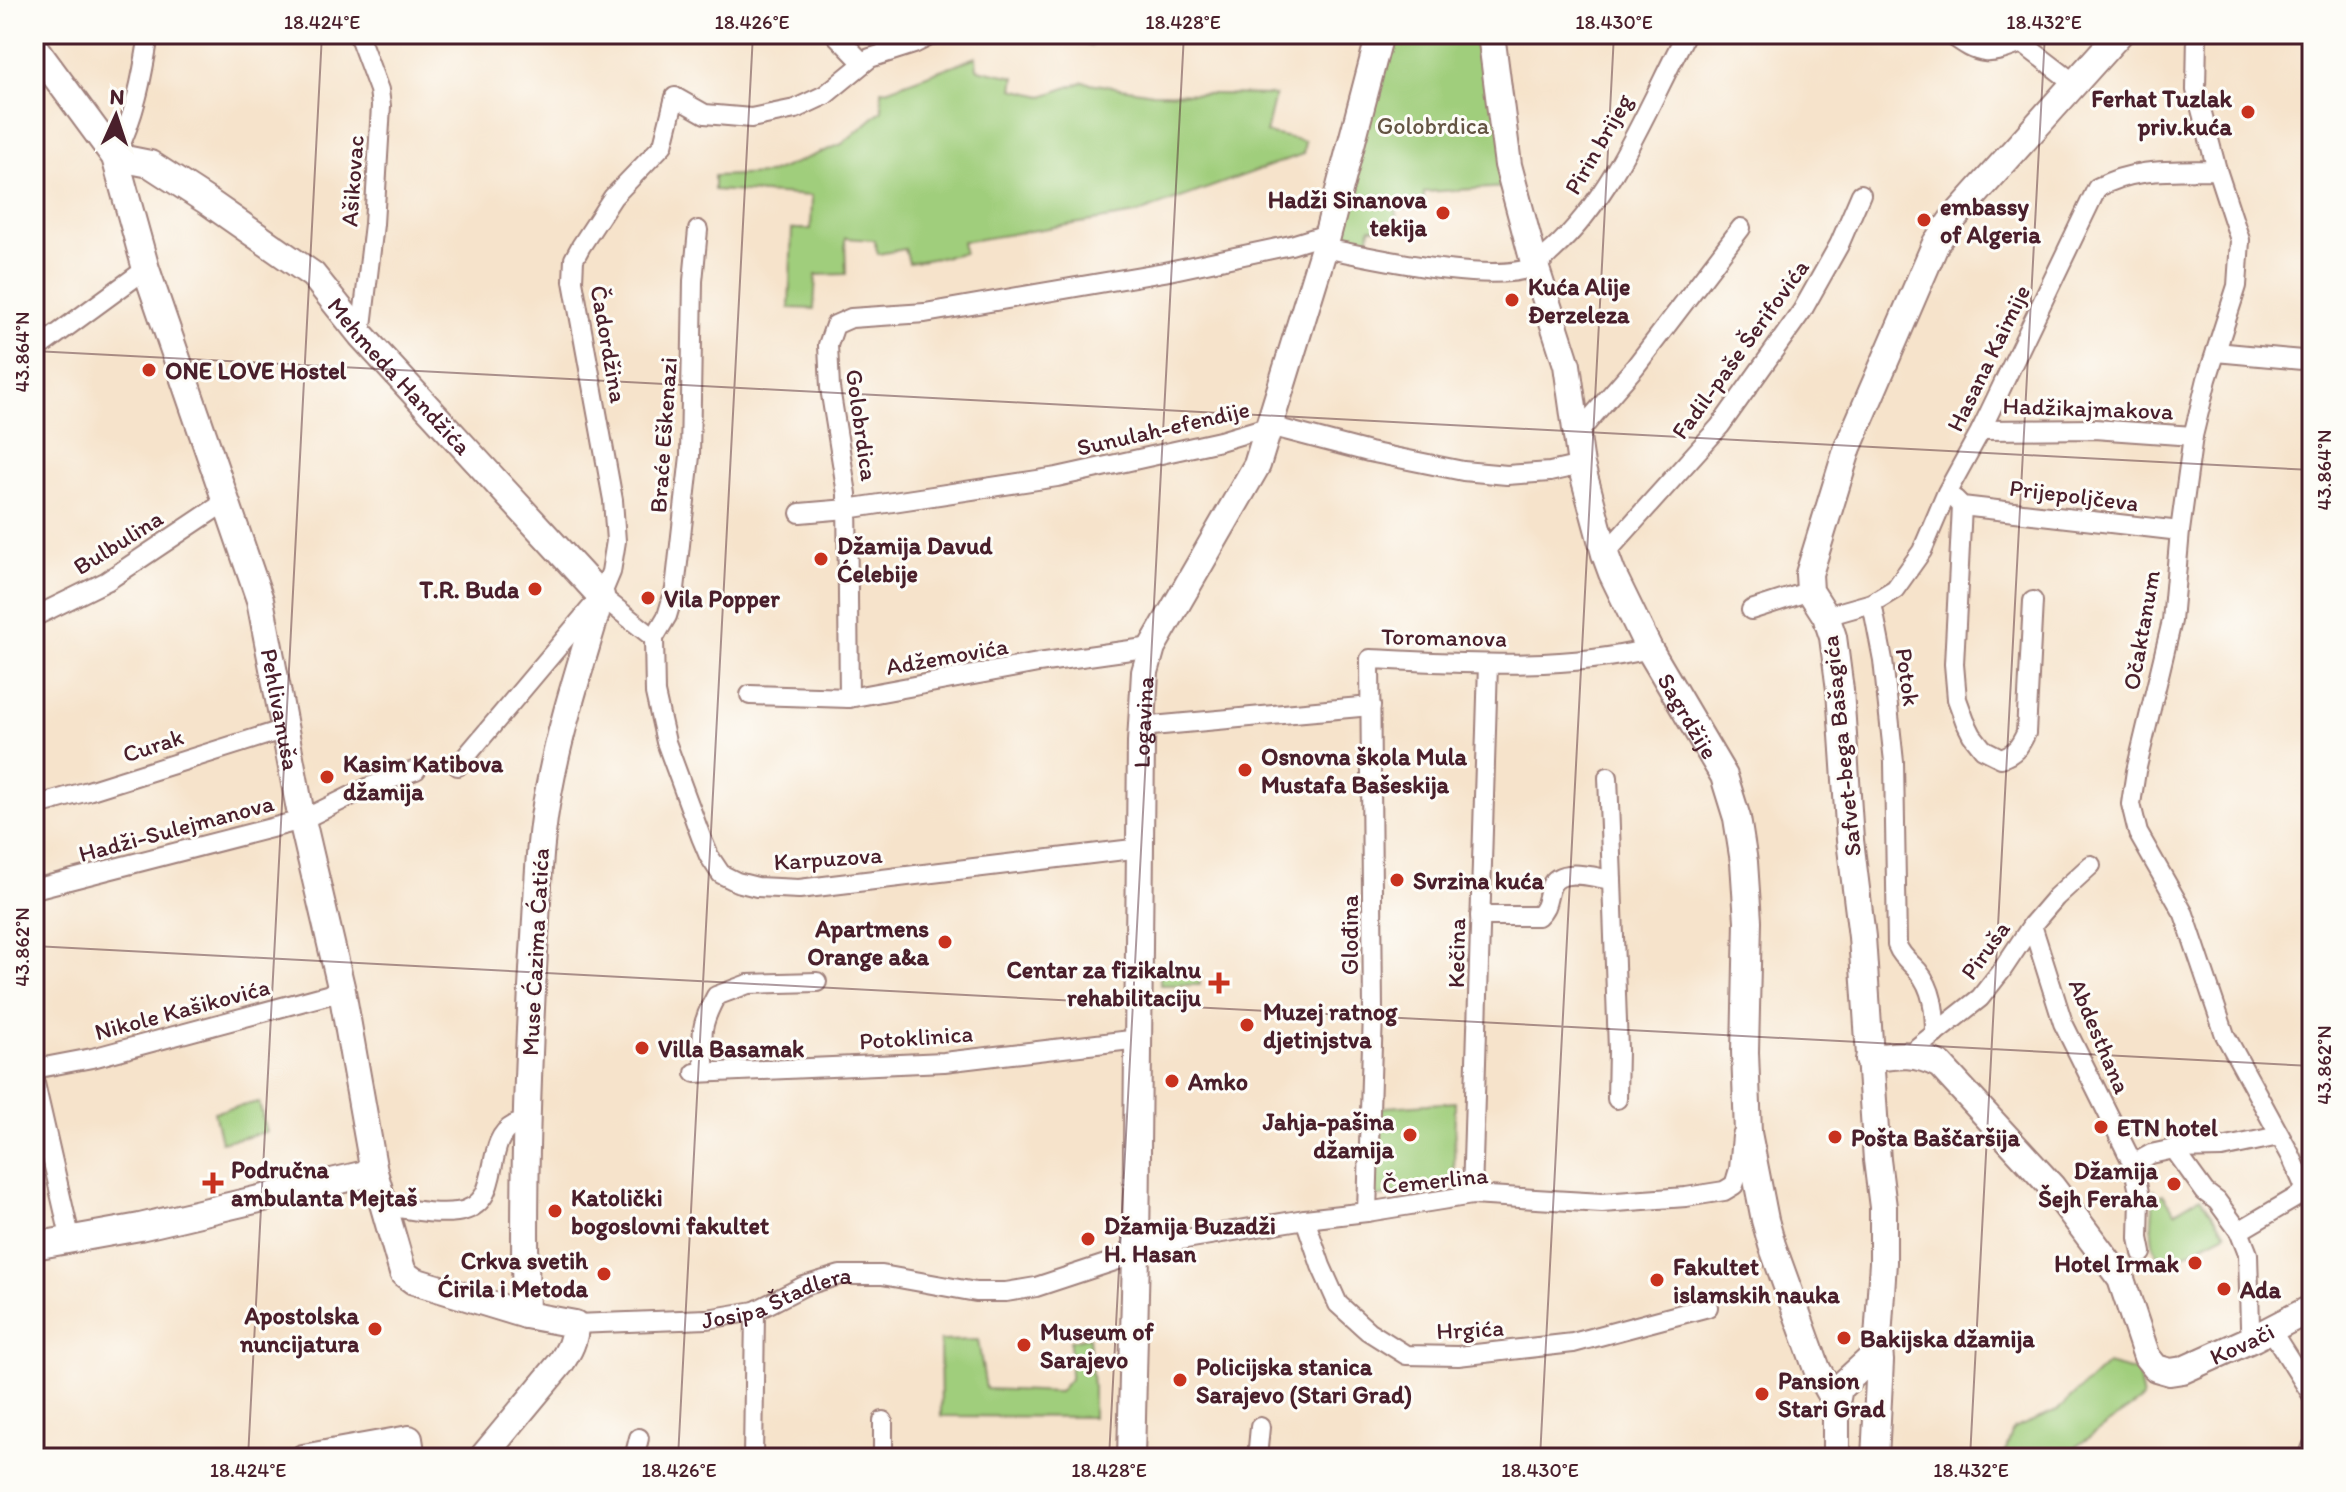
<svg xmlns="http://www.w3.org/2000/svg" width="2346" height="1492" viewBox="0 0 2346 1492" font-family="Itim,sans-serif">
  <rect width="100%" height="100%" fill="#fdfcf7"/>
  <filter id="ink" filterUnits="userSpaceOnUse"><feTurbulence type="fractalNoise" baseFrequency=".0125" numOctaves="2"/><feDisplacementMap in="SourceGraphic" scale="16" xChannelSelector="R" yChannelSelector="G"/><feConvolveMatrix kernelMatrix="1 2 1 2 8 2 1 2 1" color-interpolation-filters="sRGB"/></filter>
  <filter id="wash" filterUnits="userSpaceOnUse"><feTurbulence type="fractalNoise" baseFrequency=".006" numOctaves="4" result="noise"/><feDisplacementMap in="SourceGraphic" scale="32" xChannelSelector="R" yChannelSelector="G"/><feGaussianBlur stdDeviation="1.8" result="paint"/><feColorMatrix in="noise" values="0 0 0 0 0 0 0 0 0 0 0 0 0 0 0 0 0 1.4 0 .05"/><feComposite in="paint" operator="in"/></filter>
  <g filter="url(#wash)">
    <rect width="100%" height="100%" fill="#f6e3cb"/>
    <g fill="#a0ce7c" stroke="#757654" stroke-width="2">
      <polygon points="1055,34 1095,34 1091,46"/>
      <polygon points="1389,34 1487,34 1508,187 1424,192 1423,206 1396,209 1397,228 1370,228 1368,250 1338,243"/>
      <polygon points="976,57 977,69 1015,77 1013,89 1043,96 1083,82 1153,93 1275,95 1266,133 1305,141 1303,154 1136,214 962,242 964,253 909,263 905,249 878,254 874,240 845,238 846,274 816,275 814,309 789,308 792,229 811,229 812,196 714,190 714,176 768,174 842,144 882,110 881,90 886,90"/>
      <rect x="1160" y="970" width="40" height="15"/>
      <polygon points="259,1102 266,1132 221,1142 214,1112"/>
      <polygon points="1455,1102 1454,1183 1370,1198 1374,1108"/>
      <path d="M2154,1190L2158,1196L2163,1194L2175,1212L2200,1197L2226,1233L2177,1258L2158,1255C2147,1239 2154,1209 2154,1190Z"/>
      <polygon points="1089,1337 1093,1387 1093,1417 941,1416 940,1341 978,1340 986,1389 1059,1392 1070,1379 1070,1341"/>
      <polygon points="2107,1364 2138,1372 2143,1399 2060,1458 2003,1458 2013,1429 2057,1411"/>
    </g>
  </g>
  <g filter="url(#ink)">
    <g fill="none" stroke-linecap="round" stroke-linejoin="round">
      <defs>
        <g id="street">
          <polyline points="358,34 379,90 381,106 374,224 361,335"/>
          <polyline points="835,34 863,63"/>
          <path d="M1950,34C1981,57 1987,56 2022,43"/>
          <polyline points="2016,34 2022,43 2074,83"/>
          <polyline points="2197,34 2196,90 2217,170 2240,240 2237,286 2207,379 2193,436 2180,531 2172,621 2136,771 2131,804 2138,833 2184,914 2225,1035 2291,1156 2312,1204"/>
          <path d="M115,157C135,115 142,80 149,34"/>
          <polyline points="698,230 693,281 690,456 675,589 667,616 654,638 655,693 666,742 701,837 709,856 721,874 737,882 757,887 799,889 1141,848"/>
          <path d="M1324,248C1371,257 1494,286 1535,266C1541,263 1547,255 1553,250C1614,195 1648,106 1686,34"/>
          <polyline points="34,351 146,269"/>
          <polyline points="2216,352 2302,360 2312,359"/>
          <polyline points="1981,430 2094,429 2193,436"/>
          <polyline points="1578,433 1635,367 1741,228"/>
          <polyline points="1955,499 1962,506 2180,531"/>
          <path d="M1962,506L1954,664L1957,699L1965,721L1972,735L1983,749L2001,758C2015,754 2020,746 2026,733L2033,601"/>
          <polyline points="800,513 847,509 1057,477 1220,441 1270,426 1369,452 1463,471 1507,475 1550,472 1581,465"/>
          <polyline points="1605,554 1720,426 1802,311 1839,245 1861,194"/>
          <polyline points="601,596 654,638"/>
          <path d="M1872,603L1883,660L1894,762L1897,945C1901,956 1910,962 1918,971C1933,989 1935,1011 1935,1034"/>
          <polyline points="1751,610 1810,591"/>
          <path d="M1826,616L1872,603L1895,589L1922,551L1947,492L1981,430L2097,188C2135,167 2174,171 2217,170"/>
          <polyline points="34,617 107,581 225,502"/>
          <polyline points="750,695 849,698 1038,663 1152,647"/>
          <polyline points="849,698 847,494 830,388 828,345 835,325 851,318 925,313 1164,272 1291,245 1327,234"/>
          <polyline points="1141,727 1371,706"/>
          <polyline points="458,766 601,596 611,572 616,541 613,500 573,281 574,259 581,246 613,197 663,145 675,97 705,114 751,118 795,109 825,95 870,58 914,44 934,34"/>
          <polyline points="1608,777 1612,880"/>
          <polyline points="34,806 88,791 285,729"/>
          <polyline points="34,889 302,820 369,787 416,770"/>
          <path d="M1480,916H1538C1549,906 1546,898 1551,886C1559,866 1596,878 1612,880L1618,1050L1617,1099"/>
          <polyline points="2032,925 2063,1023 2133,1164 2140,1197 2139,1238 2142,1253"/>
          <polyline points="1909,1054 1980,998 2002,970 2032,925 2056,897 2091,865"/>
          <polyline points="34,1069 92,1058 342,991"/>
          <path d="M705,1072C702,1036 698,1029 716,996L748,984L817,982"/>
          <polyline points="695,1073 944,1062 1139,1039"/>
          <polyline points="34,1079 71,1241"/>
          <polyline points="2174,1149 2205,1192 2217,1201 2239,1231 2248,1254 2250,1326 2254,1338"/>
          <polyline points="2133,1164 2151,1154 2174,1149 2222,1148 2279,1136"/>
          <polyline points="1472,1195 1488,664"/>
          <path d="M383,1206C407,1209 433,1215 457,1212C507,1205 480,1142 514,1125C517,1123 522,1123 526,1123"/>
          <path d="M1367,1212L1373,1011L1370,659C1462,663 1559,671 1649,649"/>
          <polyline points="1305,1219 1321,1266 1338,1304 1368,1331 1406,1355 1458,1356 1573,1343 1708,1307"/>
          <polyline points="2239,1231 2312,1188"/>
          <path id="s1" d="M575,1324L707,1319L755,1311L804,1286L840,1275H882L976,1292H1006L1036,1287L1136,1254L1156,1244L1305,1219L1367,1212L1472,1195L1602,1203L1686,1197L1724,1191L1734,1185L1736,1179L1739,1169L1742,1136L1745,1134"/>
          <polyline points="2271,1330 2312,1395"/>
          <polyline points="883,1421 883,1458"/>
          <polyline points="634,1458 639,1438"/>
          <polyline points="753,1458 755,1311"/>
          <polyline points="1257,1458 1260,1427"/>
          <polyline points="2308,1458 2312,1447"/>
        </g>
        <g id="secondary">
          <path id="s2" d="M1491,34L1508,165L1535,266L1567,365L1581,465L1605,554L1612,573L1649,649L1724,776L1737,818L1744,862L1748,921L1745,1052L1748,1133L1765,1220L1772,1245L1817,1369L1836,1403"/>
          <path id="s3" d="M34,47L115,157L146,269L260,600L302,820L342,991L374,1172L403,1273L414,1281L526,1315L575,1324C575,1340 569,1351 560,1364L482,1458"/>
          <path id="s4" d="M115,157L150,164L207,201L313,275L361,335L601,596C583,659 561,723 549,789C538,842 538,897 534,952C527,1073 523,1193 526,1315"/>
          <path id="s5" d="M1869,1059C1897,1055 1913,1051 1940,1065L2052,1187L2121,1279L2147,1357L2156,1368L2170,1372L2183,1370L2254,1338L2312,1308"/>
          <polyline points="34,1246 140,1227 374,1172"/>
          <polyline points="303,1458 409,1439 412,1458"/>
          <path id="s6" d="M1131,1458L1136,1254L1141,742L1145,672L1152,647L1257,465L1324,248L1380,34"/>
          <polyline points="1836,1458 1836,1403 1839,1388 1878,1352"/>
          <polyline points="1875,1458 1880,1361 1878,1339 1883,1262 1883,1207 1877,1160 1862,937 1850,840 1840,690 1833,637 1826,616 1810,591 1809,574 1848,447 1936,243 1952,220 2119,34"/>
        </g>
      </defs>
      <use href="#street" stroke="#a0817b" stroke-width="22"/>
      <use href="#secondary" stroke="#a0817b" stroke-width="30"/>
      <use href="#street" stroke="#fff" stroke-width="18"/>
      <use href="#secondary" stroke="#fff" stroke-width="26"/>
    </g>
  </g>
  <path fill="none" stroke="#4a1f2b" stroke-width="2" stroke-opacity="0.45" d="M34,351L2312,470M34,946L2312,1066M248,1458L322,34M678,1458L753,34M1109,1458L1184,34M1540,1458L1614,34M1970,1458L2045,34"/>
  <g fill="#c8321e" stroke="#fdfcf7" stroke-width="3">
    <circle cx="2248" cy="112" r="8"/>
    <circle cx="1443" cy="213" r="8"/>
    <circle cx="1924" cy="220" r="8"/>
    <circle cx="1512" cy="300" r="8"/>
    <circle cx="149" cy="370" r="8"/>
    <circle cx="821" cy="559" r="8"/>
    <circle cx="535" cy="589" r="8"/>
    <circle cx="648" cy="598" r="8"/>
    <circle cx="1245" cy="770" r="8"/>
    <circle cx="327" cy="777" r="8"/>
    <circle cx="1397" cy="880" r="8"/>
    <circle cx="945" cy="942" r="8"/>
    <path d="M1215 971h8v8h8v8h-8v8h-8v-8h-8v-8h8z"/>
    <circle cx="1247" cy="1025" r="8"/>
    <circle cx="642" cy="1048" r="8"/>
    <circle cx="1172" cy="1081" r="8"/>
    <circle cx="2101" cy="1127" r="8"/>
    <circle cx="1410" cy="1135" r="8"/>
    <circle cx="1835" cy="1137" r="8"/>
    <path d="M209 1171h8v8h8v8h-8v8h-8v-8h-8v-8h8z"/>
    <circle cx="2174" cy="1184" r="8"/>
    <circle cx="555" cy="1211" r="8"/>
    <circle cx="1088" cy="1239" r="8"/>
    <circle cx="2195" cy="1263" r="8"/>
    <circle cx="604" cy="1274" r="8"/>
    <circle cx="1657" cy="1280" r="8"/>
    <circle cx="2224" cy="1289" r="8"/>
    <circle cx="375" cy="1329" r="8"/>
    <circle cx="1844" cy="1338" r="8"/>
    <circle cx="1024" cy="1345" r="8"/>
    <circle cx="1180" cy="1380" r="8"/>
    <circle cx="1762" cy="1394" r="8"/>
  </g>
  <g text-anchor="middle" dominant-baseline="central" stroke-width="6" stroke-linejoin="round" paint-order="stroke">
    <g font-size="24" font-weight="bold" fill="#4a1f2b" stroke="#fdfcf7" text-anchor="start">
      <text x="2232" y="98" text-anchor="end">Ferhat Tuzlak<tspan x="2232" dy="28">priv.kuća</tspan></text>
      <text x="1427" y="199" text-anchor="end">Hadži Sinanova<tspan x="1427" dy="28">tekija</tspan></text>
      <text x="1940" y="206">embassy<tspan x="1940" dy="28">of Algeria</tspan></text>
      <text x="1528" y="286">Kuća Alije<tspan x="1528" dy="28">Đerzeleza</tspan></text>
      <text x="165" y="370">ONE LOVE Hostel</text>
      <text x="837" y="545">Džamija Davud<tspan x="837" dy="28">Ćelebije</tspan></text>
      <text x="519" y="589" text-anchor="end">T.R. Buda</text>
      <text x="664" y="598">Vila Popper</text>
      <text x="1261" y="756">Osnovna škola Mula<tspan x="1261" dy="28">Mustafa Bašeskija</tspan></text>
      <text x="343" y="763">Kasim Katibova<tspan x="343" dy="28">džamija</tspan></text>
      <text x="1413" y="880">Svrzina kuća</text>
      <text x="929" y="928" text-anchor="end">Apartmens<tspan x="929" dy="28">Orange a&amp;a</tspan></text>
      <text x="1201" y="969" text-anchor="end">Centar za fizikalnu<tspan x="1201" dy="28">rehabilitaciju</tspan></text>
      <text x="1263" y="1011">Muzej ratnog<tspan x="1263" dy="28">djetinjstva</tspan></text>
      <text x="658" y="1048">Villa Basamak</text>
      <text x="1188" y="1081">Amko</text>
      <text x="1394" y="1121" text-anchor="end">Jahja-pašina<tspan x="1394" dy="28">džamija</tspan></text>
      <text x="2117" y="1127">ETN hotel</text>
      <text x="1851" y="1137">Pošta Baščaršija</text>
      <text x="231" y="1169">Područna<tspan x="231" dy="28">ambulanta Mejtaš</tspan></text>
      <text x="2158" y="1170" text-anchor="end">Džamija<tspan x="2158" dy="28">Šejh Feraha</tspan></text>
      <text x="571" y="1197">Katolički<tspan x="571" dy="28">bogoslovni fakultet</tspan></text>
      <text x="1104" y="1225">Džamija Buzadži<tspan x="1104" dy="28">H. Hasan</tspan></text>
      <text x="588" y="1260" text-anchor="end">Crkva svetih<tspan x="588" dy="28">Ćirila i Metoda</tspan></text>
      <text x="2179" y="1263" text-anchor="end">Hotel Irmak</text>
      <text x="1673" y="1266">Fakultet<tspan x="1673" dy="28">islamskih nauka</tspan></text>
      <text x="2240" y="1289">Ada</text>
      <text x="359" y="1315" text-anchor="end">Apostolska<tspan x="359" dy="28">nuncijatura</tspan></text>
      <text x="1040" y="1331">Museum of<tspan x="1040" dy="28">Sarajevo</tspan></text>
      <text x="1860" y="1338">Bakijska džamija</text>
      <text x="1196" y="1366">Policijska stanica<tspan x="1196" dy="28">Sarajevo (Stari Grad)</tspan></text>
      <text x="1778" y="1380">Pansion<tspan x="1778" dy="28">Stari Grad</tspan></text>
    </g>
    <g font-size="24" fill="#645443" stroke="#fdfcf7">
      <text x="1433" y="125">Golobrdica</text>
    </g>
    <g font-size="24" fill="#4a1f2b" stroke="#fdfcf7">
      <text transform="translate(1598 144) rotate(-60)">Pirin brijeg</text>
      <text transform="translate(352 181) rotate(-86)">Ašikovac</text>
      <text transform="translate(609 344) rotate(80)">Čadordžina</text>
      <text transform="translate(1740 349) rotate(-54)">Fadil-paše Šerifovića</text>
      <text transform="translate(1988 358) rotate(-64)">Hasana Kaimije</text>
      <text stroke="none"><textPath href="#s4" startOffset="366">Mehmeda Handžića</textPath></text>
      <text transform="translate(2088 408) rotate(2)">Hadžikajmakova</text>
      <text transform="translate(862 425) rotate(82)">Golobrdica</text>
      <text transform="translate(1163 428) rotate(-13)">Sunulah-efendije</text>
      <text transform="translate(663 435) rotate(-86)">Braće Eškenazi</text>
      <text transform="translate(2074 495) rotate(7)">Prijepoljčeva</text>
      <text transform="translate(118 542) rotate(-32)">Bulbulina</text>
      <text transform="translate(2141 630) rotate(-80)">Očaktanum</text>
      <text transform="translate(1444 637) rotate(1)">Toromanova</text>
      <text transform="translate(947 656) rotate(-10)">Adžemovića</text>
      <text transform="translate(1908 677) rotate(82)">Potok</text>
      <text stroke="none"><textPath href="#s3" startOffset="714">Pehlivanuša</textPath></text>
      <text stroke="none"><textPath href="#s2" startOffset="716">Sagrdžije</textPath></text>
      <text stroke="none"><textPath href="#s6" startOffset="736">Logavina</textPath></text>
      <text transform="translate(153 745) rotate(-18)">Curak</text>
      <text transform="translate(1841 746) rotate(-96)">Safvet-bega Bašagića</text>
      <text transform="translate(176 828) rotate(-15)">Hadži-Sulejmanova</text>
      <text transform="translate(828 858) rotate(-4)">Karpuzova</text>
      <text transform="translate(1349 935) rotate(-90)">Glođina</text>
      <text transform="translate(1985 950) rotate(-54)">Piruša</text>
      <text transform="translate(535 952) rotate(-87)">Muse Ćazima Ćatića</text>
      <text transform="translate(1456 953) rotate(-89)">Kečina</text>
      <text transform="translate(182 1009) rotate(-15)">Nikole Kašikovića</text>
      <text transform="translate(2100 1036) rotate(67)">Abdesthana</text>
      <text transform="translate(916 1037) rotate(-4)">Potoklinica</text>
      <text transform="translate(1435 1180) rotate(-6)">Čemerlina</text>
      <text stroke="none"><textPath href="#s1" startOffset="206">Josipa Štadlera</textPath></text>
      <text transform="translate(1470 1329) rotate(-3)">Hrgića</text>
      <text stroke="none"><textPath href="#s5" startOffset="542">Kovači</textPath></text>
    </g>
  </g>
  <rect width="2346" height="1492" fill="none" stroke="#fdfcf7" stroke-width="88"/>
  <g transform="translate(116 116) rotate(3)" stroke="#fdfcf7" stroke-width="6" paint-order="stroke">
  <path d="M0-6L14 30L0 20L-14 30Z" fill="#4a1f2b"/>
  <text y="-12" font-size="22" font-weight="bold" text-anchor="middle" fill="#4a1f2b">N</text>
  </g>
  <rect x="44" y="44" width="2258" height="1404" fill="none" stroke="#4a1f2b" stroke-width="3"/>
  <g font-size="20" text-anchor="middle" fill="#4a1f2b">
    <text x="322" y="29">18.424°E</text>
    <text x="752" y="29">18.426°E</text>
    <text x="1183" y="29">18.428°E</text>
    <text x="1614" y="29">18.430°E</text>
    <text x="2044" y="29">18.432°E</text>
    <text transform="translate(22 352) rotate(-90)" y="7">43.864°N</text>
    <text transform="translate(2324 470) rotate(-90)" y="7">43.864°N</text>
    <text transform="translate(22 947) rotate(-90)" y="7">43.862°N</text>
    <text transform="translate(2324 1065) rotate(-90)" y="7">43.862°N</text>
    <text x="248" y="1477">18.424°E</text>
    <text x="679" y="1477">18.426°E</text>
    <text x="1109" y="1477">18.428°E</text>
    <text x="1540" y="1477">18.430°E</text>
    <text x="1971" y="1477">18.432°E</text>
  </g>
</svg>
